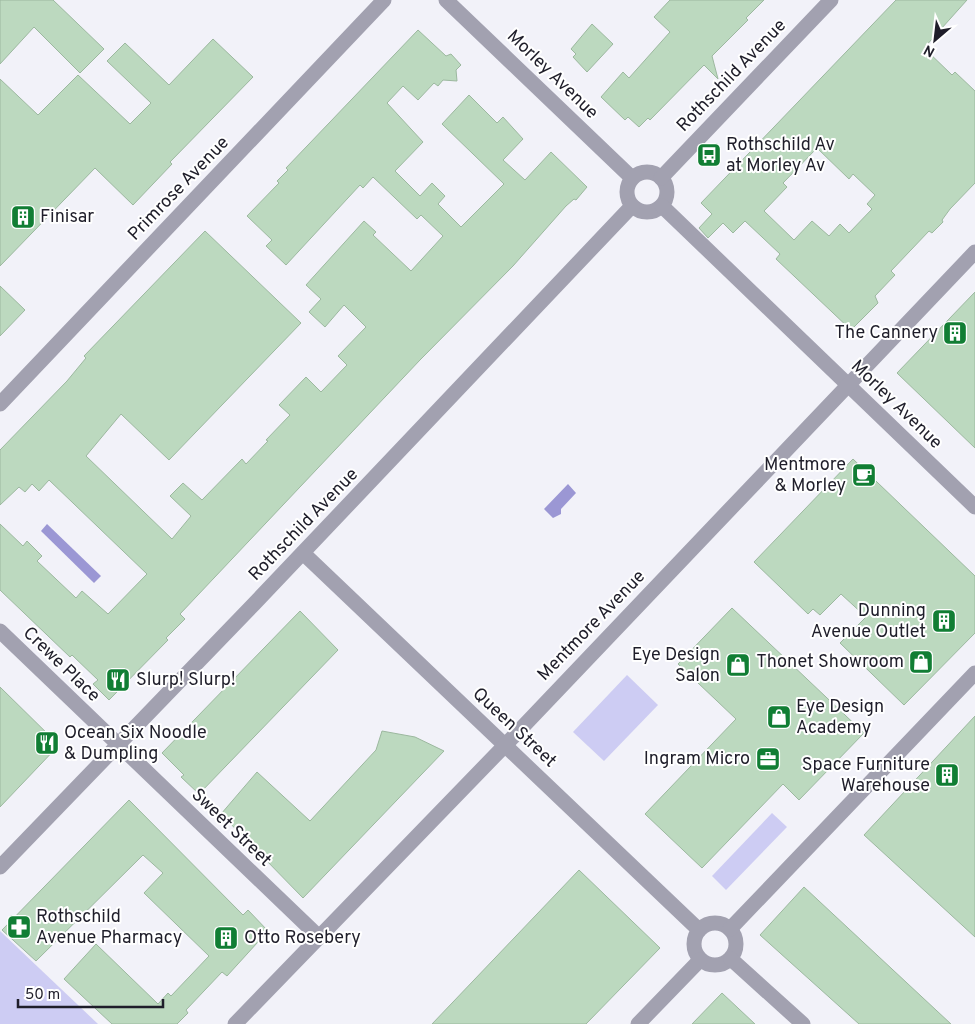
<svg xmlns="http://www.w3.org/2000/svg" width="975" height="1024" viewBox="0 0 975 1024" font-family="Overpass,sans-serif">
  <rect width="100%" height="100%" fill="#f2f2f9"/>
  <g fill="#cdccf3">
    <polygon points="627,675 658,705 604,761 573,732"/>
    <polygon points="772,813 787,827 726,890 712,876"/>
    <polygon points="0,931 98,1024 0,1024"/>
  </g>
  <g fill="#9b97d4">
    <polygon points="568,484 576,493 561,509 561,514 553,518 544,509"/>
    <polygon points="47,524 101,576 94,583 41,531"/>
  </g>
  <g fill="#bcd9bf" stroke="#9cb89f" fill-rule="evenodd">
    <polygon points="0,0 53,0 104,49 80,73 34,27 0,64"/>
    <polygon points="670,0 764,0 746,18 748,20 712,56 718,79 704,65 650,120 648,118 639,127 628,117 625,120 601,97 623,72 629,78 670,32 654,17"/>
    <path d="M896,0H967L924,48L952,75L955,72L975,91V183L950,209L942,220L943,222L932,233L929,231L891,271L895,275L875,296L878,303L851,330L776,259L780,254L745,221L733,233L723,223L708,238L699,228L712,214L701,203ZM817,148L849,179L853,174L875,195L867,204L872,209L849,233L840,224L829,236L812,221L794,240L764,211L787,187L783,183Z"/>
    <polygon points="592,24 613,44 587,72 573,57 576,54 571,49"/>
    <polygon points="418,30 446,56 451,54 461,65 456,70 457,81 443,80 438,86 434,83 418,100 403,86 387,103 423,142 395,171 420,196 432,183 445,196 438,204 461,227 504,184 442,124 469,95 497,123 503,117 523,139 503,160 525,180 551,152 587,187 576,200 574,199 566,206 513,266 420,360 180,614 185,619 166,638 168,640 109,700 93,684 98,680 72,655 70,657 0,590 0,524 23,546 27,541 42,556 37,561 76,598 82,591 108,614 147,574 49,480 39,491 32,484 25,492 19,487 0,505 0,450 67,381 86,358 84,356 205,231 301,323 169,460 121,414 86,456 172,539 191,516 170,496 183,483 202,500 242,459 246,464 268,441 266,440 290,415 279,405 306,377 321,392 347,365 338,356 366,327 344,305 325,327 309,312 321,299 306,285 364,221 376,232 373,235 411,271 443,236 421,215 417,219 373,177 363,188 360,185 286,265 266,246 272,240 247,216 279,183 277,181 288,170 286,168"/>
    <polygon points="213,39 253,77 170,162 172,164 133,205 95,168 0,266 0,79 38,115 78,75 130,124 151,103 107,61 125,43 169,85"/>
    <polygon points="0,286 25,310 0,336"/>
    <polygon points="975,292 975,448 897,373"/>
    <polygon points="853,459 975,576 975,633 904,705 840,643 866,617 841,594 820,615 813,609 808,614 754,562"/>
    <polygon points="732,608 864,733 799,800 783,784 702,868 645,814 736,719 678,664"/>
    <polygon points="300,611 338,650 199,794 181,777 184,775 162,753"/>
    <polygon points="0,687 59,745 0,807"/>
    <polygon points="975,716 975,937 864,835"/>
    <polygon points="382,731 415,737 444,751 303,898 221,814 257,772 310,821 376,750"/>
    <polygon points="129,800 243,915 248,910 268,931 227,976 222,972 186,1010 188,1013 177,1024 112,1024 64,979 96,944 158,1004 168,993 171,996 209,956 144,893 163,873 143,855 36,961 2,930"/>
    <polygon points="579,870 660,948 586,1024 432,1024"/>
    <polygon points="804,887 951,1024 859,1024 760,935"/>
    <polygon points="722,993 755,1024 692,1024"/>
  </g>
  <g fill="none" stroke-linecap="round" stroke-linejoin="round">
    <g stroke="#a2a1b0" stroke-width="15">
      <polyline points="446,0 632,178"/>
      <circle cx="647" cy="192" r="20"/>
      <polyline points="661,178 831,0"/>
      <polyline points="662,206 975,507"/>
      <polyline points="0,404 384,0"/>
      <polyline points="303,553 699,930"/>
      <polyline points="0,631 319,937"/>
      <polyline points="0,867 254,604 632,206"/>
      <circle cx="715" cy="944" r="21"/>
      <polyline points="730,929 975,673"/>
      <polyline points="731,959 803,1024"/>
      <polyline points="235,1024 513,737 975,252"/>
      <polyline points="638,1024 700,960"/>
    </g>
  </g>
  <defs>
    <symbol id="bus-square" viewBox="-11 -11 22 22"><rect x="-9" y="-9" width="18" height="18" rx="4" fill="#117e34" stroke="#fff"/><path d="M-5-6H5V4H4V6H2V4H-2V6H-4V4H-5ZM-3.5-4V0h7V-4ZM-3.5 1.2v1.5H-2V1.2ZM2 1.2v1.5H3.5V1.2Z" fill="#fff"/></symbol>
    <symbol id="building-square" viewBox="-11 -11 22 22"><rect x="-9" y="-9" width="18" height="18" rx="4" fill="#117e34" stroke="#fff"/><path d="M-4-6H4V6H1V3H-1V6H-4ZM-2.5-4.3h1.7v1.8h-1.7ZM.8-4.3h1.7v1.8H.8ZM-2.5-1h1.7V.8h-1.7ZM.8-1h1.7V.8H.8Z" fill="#fff"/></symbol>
    <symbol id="cafe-square" viewBox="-11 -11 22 22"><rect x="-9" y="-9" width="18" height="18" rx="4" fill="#117e34" stroke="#fff"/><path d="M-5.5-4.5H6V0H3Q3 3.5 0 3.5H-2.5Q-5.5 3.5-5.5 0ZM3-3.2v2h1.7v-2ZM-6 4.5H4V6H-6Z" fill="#fff"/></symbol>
    <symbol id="shop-square" viewBox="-11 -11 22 22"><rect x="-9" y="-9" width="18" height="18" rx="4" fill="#117e34" stroke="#fff"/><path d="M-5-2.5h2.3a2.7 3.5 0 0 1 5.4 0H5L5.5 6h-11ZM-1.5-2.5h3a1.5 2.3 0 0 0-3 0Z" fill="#fff"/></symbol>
    <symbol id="restaurant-square" viewBox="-11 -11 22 22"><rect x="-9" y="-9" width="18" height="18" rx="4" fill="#117e34" stroke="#fff"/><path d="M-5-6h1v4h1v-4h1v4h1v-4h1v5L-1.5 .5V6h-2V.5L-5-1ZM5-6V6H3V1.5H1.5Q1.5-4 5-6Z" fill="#fff"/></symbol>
    <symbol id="office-square" viewBox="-11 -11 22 22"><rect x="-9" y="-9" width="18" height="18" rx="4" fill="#117e34" stroke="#fff"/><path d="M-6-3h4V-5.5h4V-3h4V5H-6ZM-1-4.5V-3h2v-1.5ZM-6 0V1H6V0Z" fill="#fff"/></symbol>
    <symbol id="pharmacy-square" viewBox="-11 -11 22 22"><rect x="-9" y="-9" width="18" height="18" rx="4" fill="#117e34" stroke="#fff"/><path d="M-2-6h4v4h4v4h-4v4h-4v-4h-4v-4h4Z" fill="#fff"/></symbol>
  </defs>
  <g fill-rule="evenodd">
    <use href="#bus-square" x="695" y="141" width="28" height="28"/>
    <use href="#building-square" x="9" y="203" width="28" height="28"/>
    <use href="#building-square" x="941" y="319" width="28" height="28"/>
    <use href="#cafe-square" x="850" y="461" width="28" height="28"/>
    <use href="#building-square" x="930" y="607" width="28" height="28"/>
    <use href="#shop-square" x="907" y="648" width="28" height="28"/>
    <use href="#shop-square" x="724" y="651" width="28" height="28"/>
    <use href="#restaurant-square" x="104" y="666" width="28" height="28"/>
    <use href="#shop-square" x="765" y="703" width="28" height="28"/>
    <use href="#restaurant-square" x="33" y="729" width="28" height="28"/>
    <use href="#office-square" x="754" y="745" width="28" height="28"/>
    <use href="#building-square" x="933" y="761" width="28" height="28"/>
    <use href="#pharmacy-square" x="5" y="913" width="28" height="28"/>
    <use href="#building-square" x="212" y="924" width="28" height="28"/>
  </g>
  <g text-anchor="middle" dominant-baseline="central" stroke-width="4" stroke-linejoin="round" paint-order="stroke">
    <g font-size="18" fill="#1f1e2a" stroke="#fff">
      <text transform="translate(552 75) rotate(44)">Morley Avenue</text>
      <text transform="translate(732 76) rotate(-46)">Rothschild Avenue</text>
      <text transform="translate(179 189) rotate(-46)">Primrose Avenue</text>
      <text transform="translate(896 405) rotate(44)">Morley Avenue</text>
      <text transform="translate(304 525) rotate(-46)">Rothschild Avenue</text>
      <text transform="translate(592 626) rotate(-46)">Mentmore Avenue</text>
      <text transform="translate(61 665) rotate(44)">Crewe Place</text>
      <text transform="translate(514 728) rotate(43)">Queen Street</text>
      <text transform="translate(231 828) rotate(44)">Sweet Street</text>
    </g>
    <g font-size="18" fill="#1f1e2a" stroke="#fff" text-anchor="start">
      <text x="726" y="145">Rothschild Av<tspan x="726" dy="21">at Morley Av</tspan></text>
      <text x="40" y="217">Finisar</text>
      <text x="938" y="333" text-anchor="end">The Cannery</text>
      <text x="846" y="465" text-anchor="end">Mentmore<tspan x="846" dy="21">&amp; Morley</tspan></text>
      <text x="926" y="611" text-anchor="end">Dunning<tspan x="926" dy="21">Avenue Outlet</tspan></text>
      <text x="720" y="655" text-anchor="end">Eye Design<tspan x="720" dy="21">Salon</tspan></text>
      <text x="904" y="662" text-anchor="end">Thonet Showroom</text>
      <text x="136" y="680">Slurp! Slurp!</text>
      <text x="796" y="707">Eye Design<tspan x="796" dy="21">Academy</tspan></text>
      <text x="64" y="733">Ocean Six Noodle<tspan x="64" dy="21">&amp; Dumpling</tspan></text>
      <text x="750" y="759" text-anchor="end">Ingram Micro</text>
      <text x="930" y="765" text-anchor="end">Space Furniture<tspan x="930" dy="21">Warehouse</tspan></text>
      <text x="36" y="917">Rothschild<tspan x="36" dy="21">Avenue Pharmacy</tspan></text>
      <text x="244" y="938">Otto Rosebery</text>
    </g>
  </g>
  <g transform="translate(935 40) rotate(208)" stroke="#ffffff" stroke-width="4" paint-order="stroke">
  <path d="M0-4L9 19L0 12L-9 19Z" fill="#1f1e2a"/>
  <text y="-8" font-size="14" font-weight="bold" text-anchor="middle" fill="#1f1e2a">N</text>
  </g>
  <path d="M18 999v8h145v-8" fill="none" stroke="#1f1e2a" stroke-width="2.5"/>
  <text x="25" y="999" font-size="15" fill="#1f1e2a" stroke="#ffffff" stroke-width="4" paint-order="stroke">50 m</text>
</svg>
